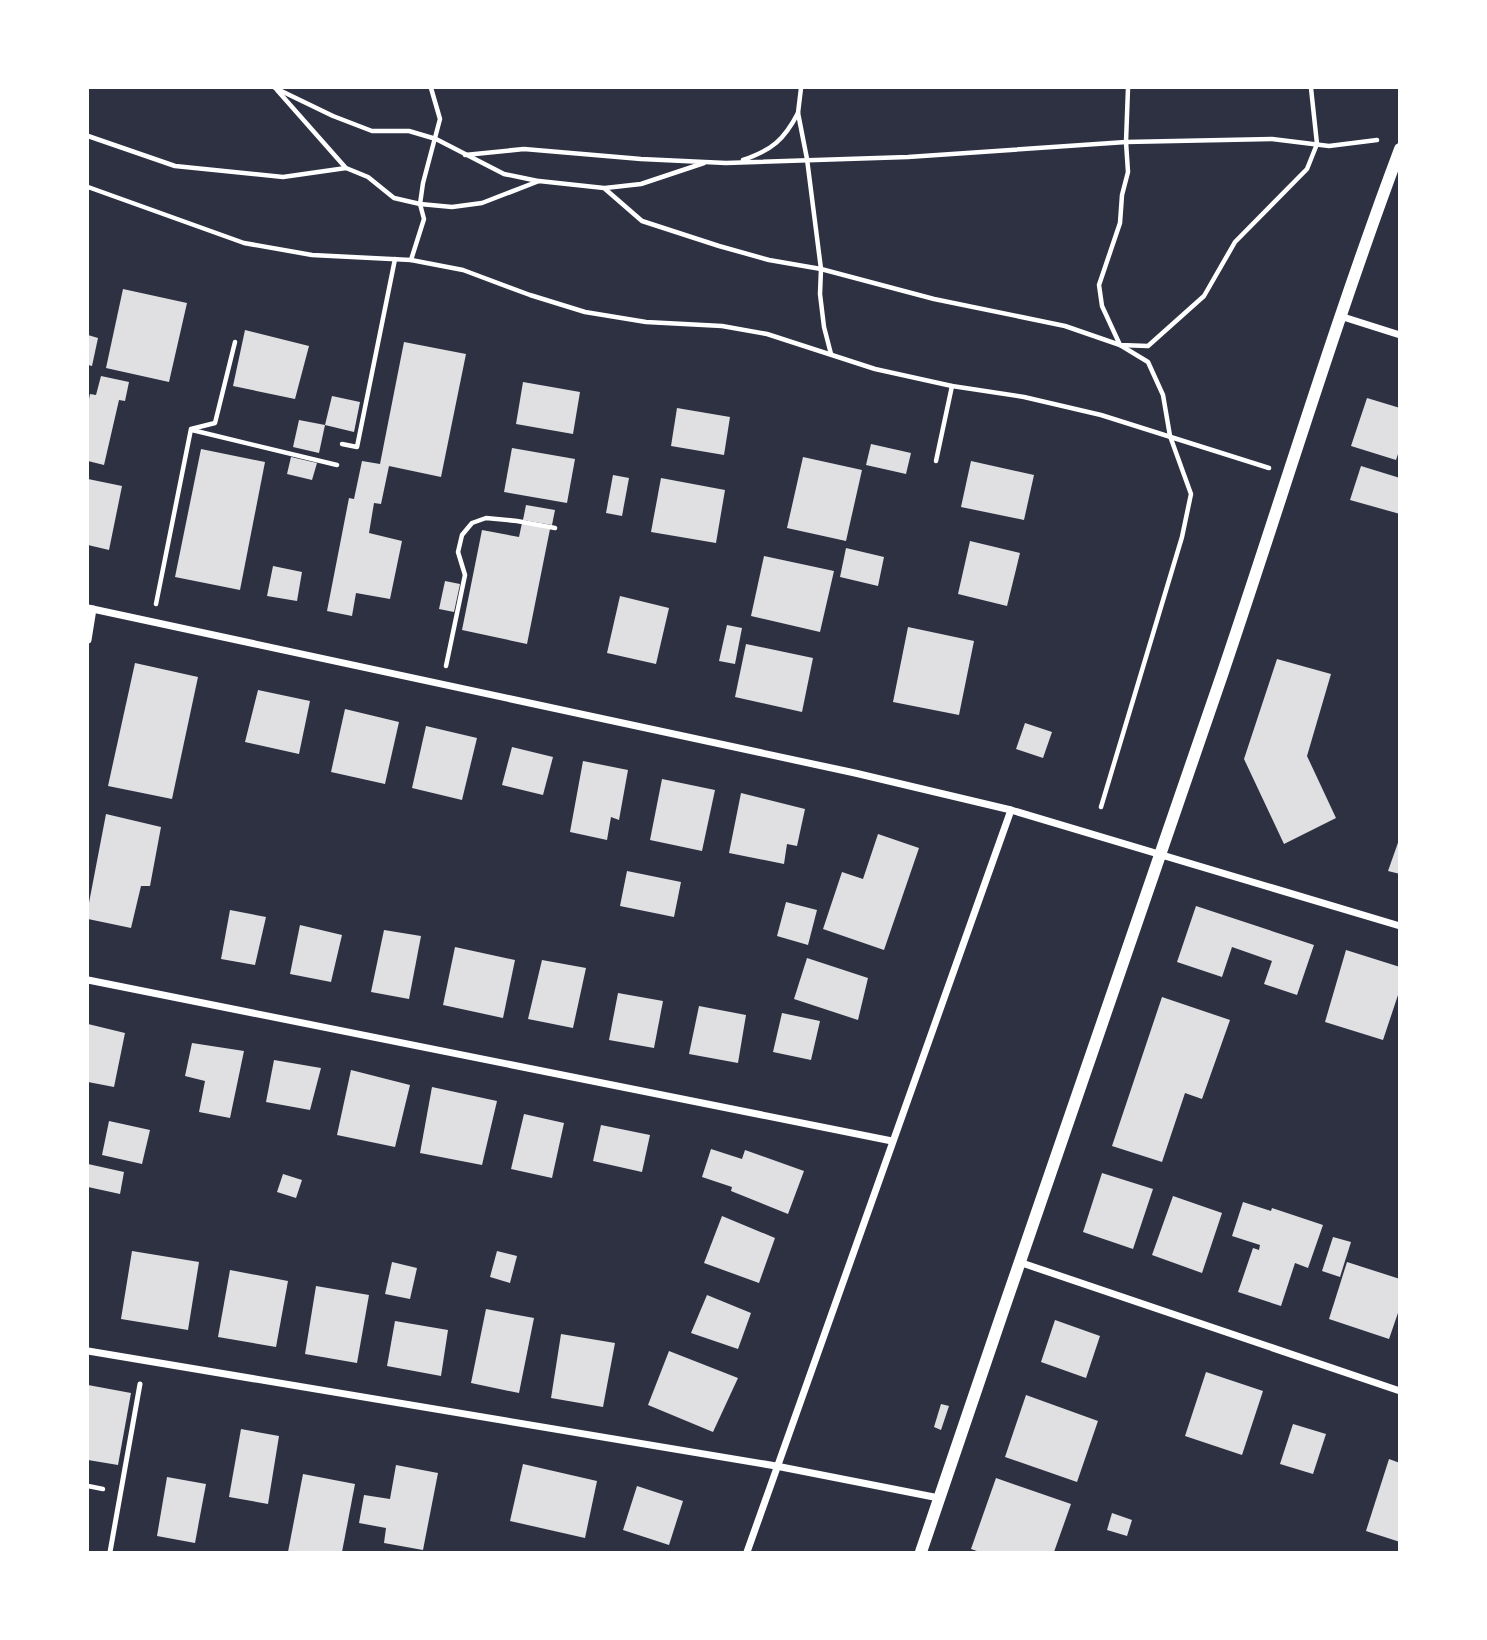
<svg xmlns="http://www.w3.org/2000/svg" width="1487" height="1640" viewBox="0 0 1487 1640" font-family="Raleway,sans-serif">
  <rect width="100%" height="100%" fill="#2d3142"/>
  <g fill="#e0e0e3">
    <polygon points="123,289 187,303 169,382 106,368"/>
    <polygon points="245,330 309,346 295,399 233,386"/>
    <polygon points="88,335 98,338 92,366 88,365"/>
    <polygon points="404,342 466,354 441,477 389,466 381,504 374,503 369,533 402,541 390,599 356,593 352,616 327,611 349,498 354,499 362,461 380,464"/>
    <polygon points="101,376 129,382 125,401 119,400 104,465 88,461 88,404 90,394 96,395"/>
    <polygon points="523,382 580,392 573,434 516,424"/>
    <polygon points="332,396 360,402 354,432 325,425"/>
    <polygon points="1367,398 1400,408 1400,448 1396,460 1351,446"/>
    <polygon points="677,408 730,417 724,455 671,446"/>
    <polygon points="299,420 325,425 319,453 293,447"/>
    <polygon points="871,444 911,453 906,474 866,465"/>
    <polygon points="512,448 575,459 567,503 504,492"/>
    <polygon points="201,449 265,462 240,590 175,577"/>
    <polygon points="291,457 317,463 312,480 287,474"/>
    <polygon points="803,457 862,470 846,541 787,528"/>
    <polygon points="971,461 1034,475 1024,520 961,507"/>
    <polygon points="1361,466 1400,478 1400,514 1350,500"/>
    <polygon points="613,475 629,478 622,516 606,513"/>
    <polygon points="661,478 725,490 716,543 651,532"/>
    <polygon points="88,479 122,486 109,550 88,545"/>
    <polygon points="526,505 555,510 552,525 523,520"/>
    <polygon points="522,523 550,529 527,644 462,630 482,530 519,537"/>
    <polygon points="970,541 1020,553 1007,606 958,594"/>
    <polygon points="846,548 884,557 878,586 840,577"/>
    <polygon points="764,556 834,571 820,632 751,616"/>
    <polygon points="273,566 302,572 297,601 267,596"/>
    <polygon points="445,581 460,584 454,612 439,609"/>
    <polygon points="620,596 669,608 656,664 607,653"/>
    <polygon points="727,625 742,628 735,664 719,661"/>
    <polygon points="908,627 974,641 959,715 893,702"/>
    <polygon points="746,644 813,658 802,712 735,697"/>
    <polygon points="1277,659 1331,674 1307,756 1336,818 1284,844 1244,759"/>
    <polygon points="135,663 198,677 172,799 108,786"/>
    <polygon points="258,690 310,701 299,754 245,742"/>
    <polygon points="345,709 399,722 385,784 331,772"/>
    <polygon points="1025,723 1052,732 1043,758 1016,749"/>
    <polygon points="426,726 477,738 462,800 412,788"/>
    <polygon points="512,747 553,757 543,795 502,785"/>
    <polygon points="583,761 628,770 619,820 611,817 607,840 570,832"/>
    <polygon points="662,779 715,790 702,851 650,840"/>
    <polygon points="741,793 805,809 797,846 787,844 784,864 729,853"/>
    <polygon points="106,814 161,827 150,886 141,886 131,928 88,919 88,908"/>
    <polygon points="878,834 919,848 884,950 823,929 842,872 863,879"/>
    <polygon points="1400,837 1400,874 1388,871"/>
    <polygon points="627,871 681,882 674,917 620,906"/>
    <polygon points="786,902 817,910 808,945 777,936"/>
    <polygon points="1196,906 1314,945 1297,995 1264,984 1272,961 1232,947 1222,977 1177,962"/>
    <polygon points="230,910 266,917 255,965 221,959"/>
    <polygon points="300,925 342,935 331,982 290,974"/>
    <polygon points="384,930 421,936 409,999 371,992"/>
    <polygon points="455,947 515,960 503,1018 443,1005"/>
    <polygon points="1346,950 1400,967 1400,989 1383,1040 1325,1022"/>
    <polygon points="807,958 868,978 858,1020 794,999"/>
    <polygon points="542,960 586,968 573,1028 528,1019"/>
    <polygon points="618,993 663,1001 654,1048 609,1040"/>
    <polygon points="1162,997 1230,1020 1202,1099 1185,1093 1162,1162 1112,1146"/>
    <polygon points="699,1006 746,1015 738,1063 689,1054"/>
    <polygon points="782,1013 820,1021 811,1060 773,1052"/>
    <polygon points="88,1024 125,1033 114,1087 88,1082"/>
    <polygon points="192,1043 244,1051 230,1118 199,1112 205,1081 185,1076"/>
    <polygon points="274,1060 321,1068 310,1110 266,1102"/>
    <polygon points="351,1070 410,1085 395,1147 337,1135"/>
    <polygon points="432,1087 497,1101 482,1165 420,1153"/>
    <polygon points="524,1114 564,1123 552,1178 511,1169"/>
    <polygon points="109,1121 150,1130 142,1164 102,1155"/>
    <polygon points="601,1125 650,1135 642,1172 593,1161"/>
    <polygon points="711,1149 742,1159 745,1150 804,1171 788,1214 731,1191 732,1187 702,1177"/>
    <polygon points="88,1164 124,1172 120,1194 88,1187"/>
    <polygon points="1102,1173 1153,1189 1133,1249 1083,1232"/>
    <polygon points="283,1174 302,1180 296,1198 277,1192"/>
    <polygon points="1173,1196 1222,1213 1202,1273 1152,1255"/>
    <polygon points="1243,1202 1271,1211 1272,1208 1323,1225 1308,1268 1295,1263 1281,1306 1238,1292 1253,1248 1259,1250 1260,1245 1232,1236"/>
    <polygon points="722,1216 775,1238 759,1283 704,1263"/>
    <polygon points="1333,1237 1351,1242 1340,1277 1322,1271"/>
    <polygon points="132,1251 199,1262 188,1330 121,1319"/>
    <polygon points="497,1251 517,1256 510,1283 490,1277"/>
    <polygon points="392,1262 417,1268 410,1299 385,1294"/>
    <polygon points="1347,1262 1400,1279 1400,1307 1389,1339 1329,1319"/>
    <polygon points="230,1270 288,1281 276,1347 218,1337"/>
    <polygon points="316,1286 369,1295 357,1363 305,1354"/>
    <polygon points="707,1295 751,1313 738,1349 691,1333"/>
    <polygon points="486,1309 534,1318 519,1393 471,1383"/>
    <polygon points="1055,1320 1100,1336 1086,1378 1041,1362"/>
    <polygon points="395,1321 448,1330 441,1376 387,1366"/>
    <polygon points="561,1334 615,1343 603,1407 551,1398"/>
    <polygon points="669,1351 738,1378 713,1432 648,1405"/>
    <polygon points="1206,1372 1263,1391 1242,1455 1185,1436"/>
    <polygon points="88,1385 131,1393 118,1465 88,1460"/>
    <polygon points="1026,1395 1098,1421 1077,1482 1005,1457"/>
    <polygon points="941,1404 949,1406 941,1430 934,1427"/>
    <polygon points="1293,1424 1326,1434 1313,1474 1280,1464"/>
    <polygon points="241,1429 279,1436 268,1504 229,1497"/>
    <polygon points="1389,1459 1400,1463 1400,1542 1366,1531"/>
    <polygon points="523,1464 597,1481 585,1538 510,1521"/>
    <polygon points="396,1465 438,1473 423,1550 384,1543 386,1528 359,1523 364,1495 390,1499"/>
    <polygon points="303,1474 355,1484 342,1552 288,1552"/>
    <polygon points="167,1477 206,1484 195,1543 157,1536"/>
    <polygon points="996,1478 1071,1504 1054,1552 980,1552 971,1549"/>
    <polygon points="637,1486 683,1501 669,1545 623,1530"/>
    <polygon points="1112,1513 1132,1520 1127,1536 1107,1530"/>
  </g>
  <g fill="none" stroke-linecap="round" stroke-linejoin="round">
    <g stroke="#fff" stroke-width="4.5">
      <polyline points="275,88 333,116 372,131 409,131 436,139 504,174 538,181"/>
      <polyline points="801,88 798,113 807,159 821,269 820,294 824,327 831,354"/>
      <polyline points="277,90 345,167"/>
      <polyline points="88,136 175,166 283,177 346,168 368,177 394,198 420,204 452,207 482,203 539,181 604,188 642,221 719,246 769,260 821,269 934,299 1065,326 1120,345 1148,346 1204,296 1235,242 1307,169 1317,144 1311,88"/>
      <polyline points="465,155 524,149 641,159 726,163 908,157 1126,142 1272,139 1329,146 1377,140"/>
      <path d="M743,160C772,150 784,140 798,113"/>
      <polyline points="88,187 244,243 312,255 411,260 463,270 530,295 585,312 646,322 722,326 767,334 875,369 952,386 1024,397 1101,415 1269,468"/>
      <polyline points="605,188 641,184 704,163"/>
      <polyline points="411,260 424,219 420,204 423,183 440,119 431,88"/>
      <polyline points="192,430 337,465"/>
      <polyline points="342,444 357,447 395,259"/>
      <polyline points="936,461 952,386"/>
      <polyline points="156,604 191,429 215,423 235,342"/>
      <polyline points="446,666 465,575 458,552 462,535 472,523 486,518 517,521 555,528"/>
      <polyline points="1101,807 1182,537 1191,494 1170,436 1163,395 1148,362 1120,345 1102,306 1099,285 1120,223 1122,195 1128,172 1126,142 1128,88"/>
      <polyline points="88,1486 103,1489"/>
    </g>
    <polyline stroke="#fff" stroke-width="5" points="110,1552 140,1384"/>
    <g stroke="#fff" stroke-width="7">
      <polyline points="1340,316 1400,335"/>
      <polyline points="88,608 855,773 1011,810 1400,926"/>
      <polyline points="88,640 93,609"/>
      <polyline points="88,980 892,1141"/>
      <polyline points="1019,1262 1400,1391"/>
      <polyline points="88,1351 776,1466 939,1498"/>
      <polyline points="747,1552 1011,810"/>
    </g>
    <path stroke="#fff" stroke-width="12" d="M921,1552C1020,1258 1123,965 1223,672C1282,498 1335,322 1400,149"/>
  </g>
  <rect width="1487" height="1640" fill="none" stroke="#ffffff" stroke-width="178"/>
</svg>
